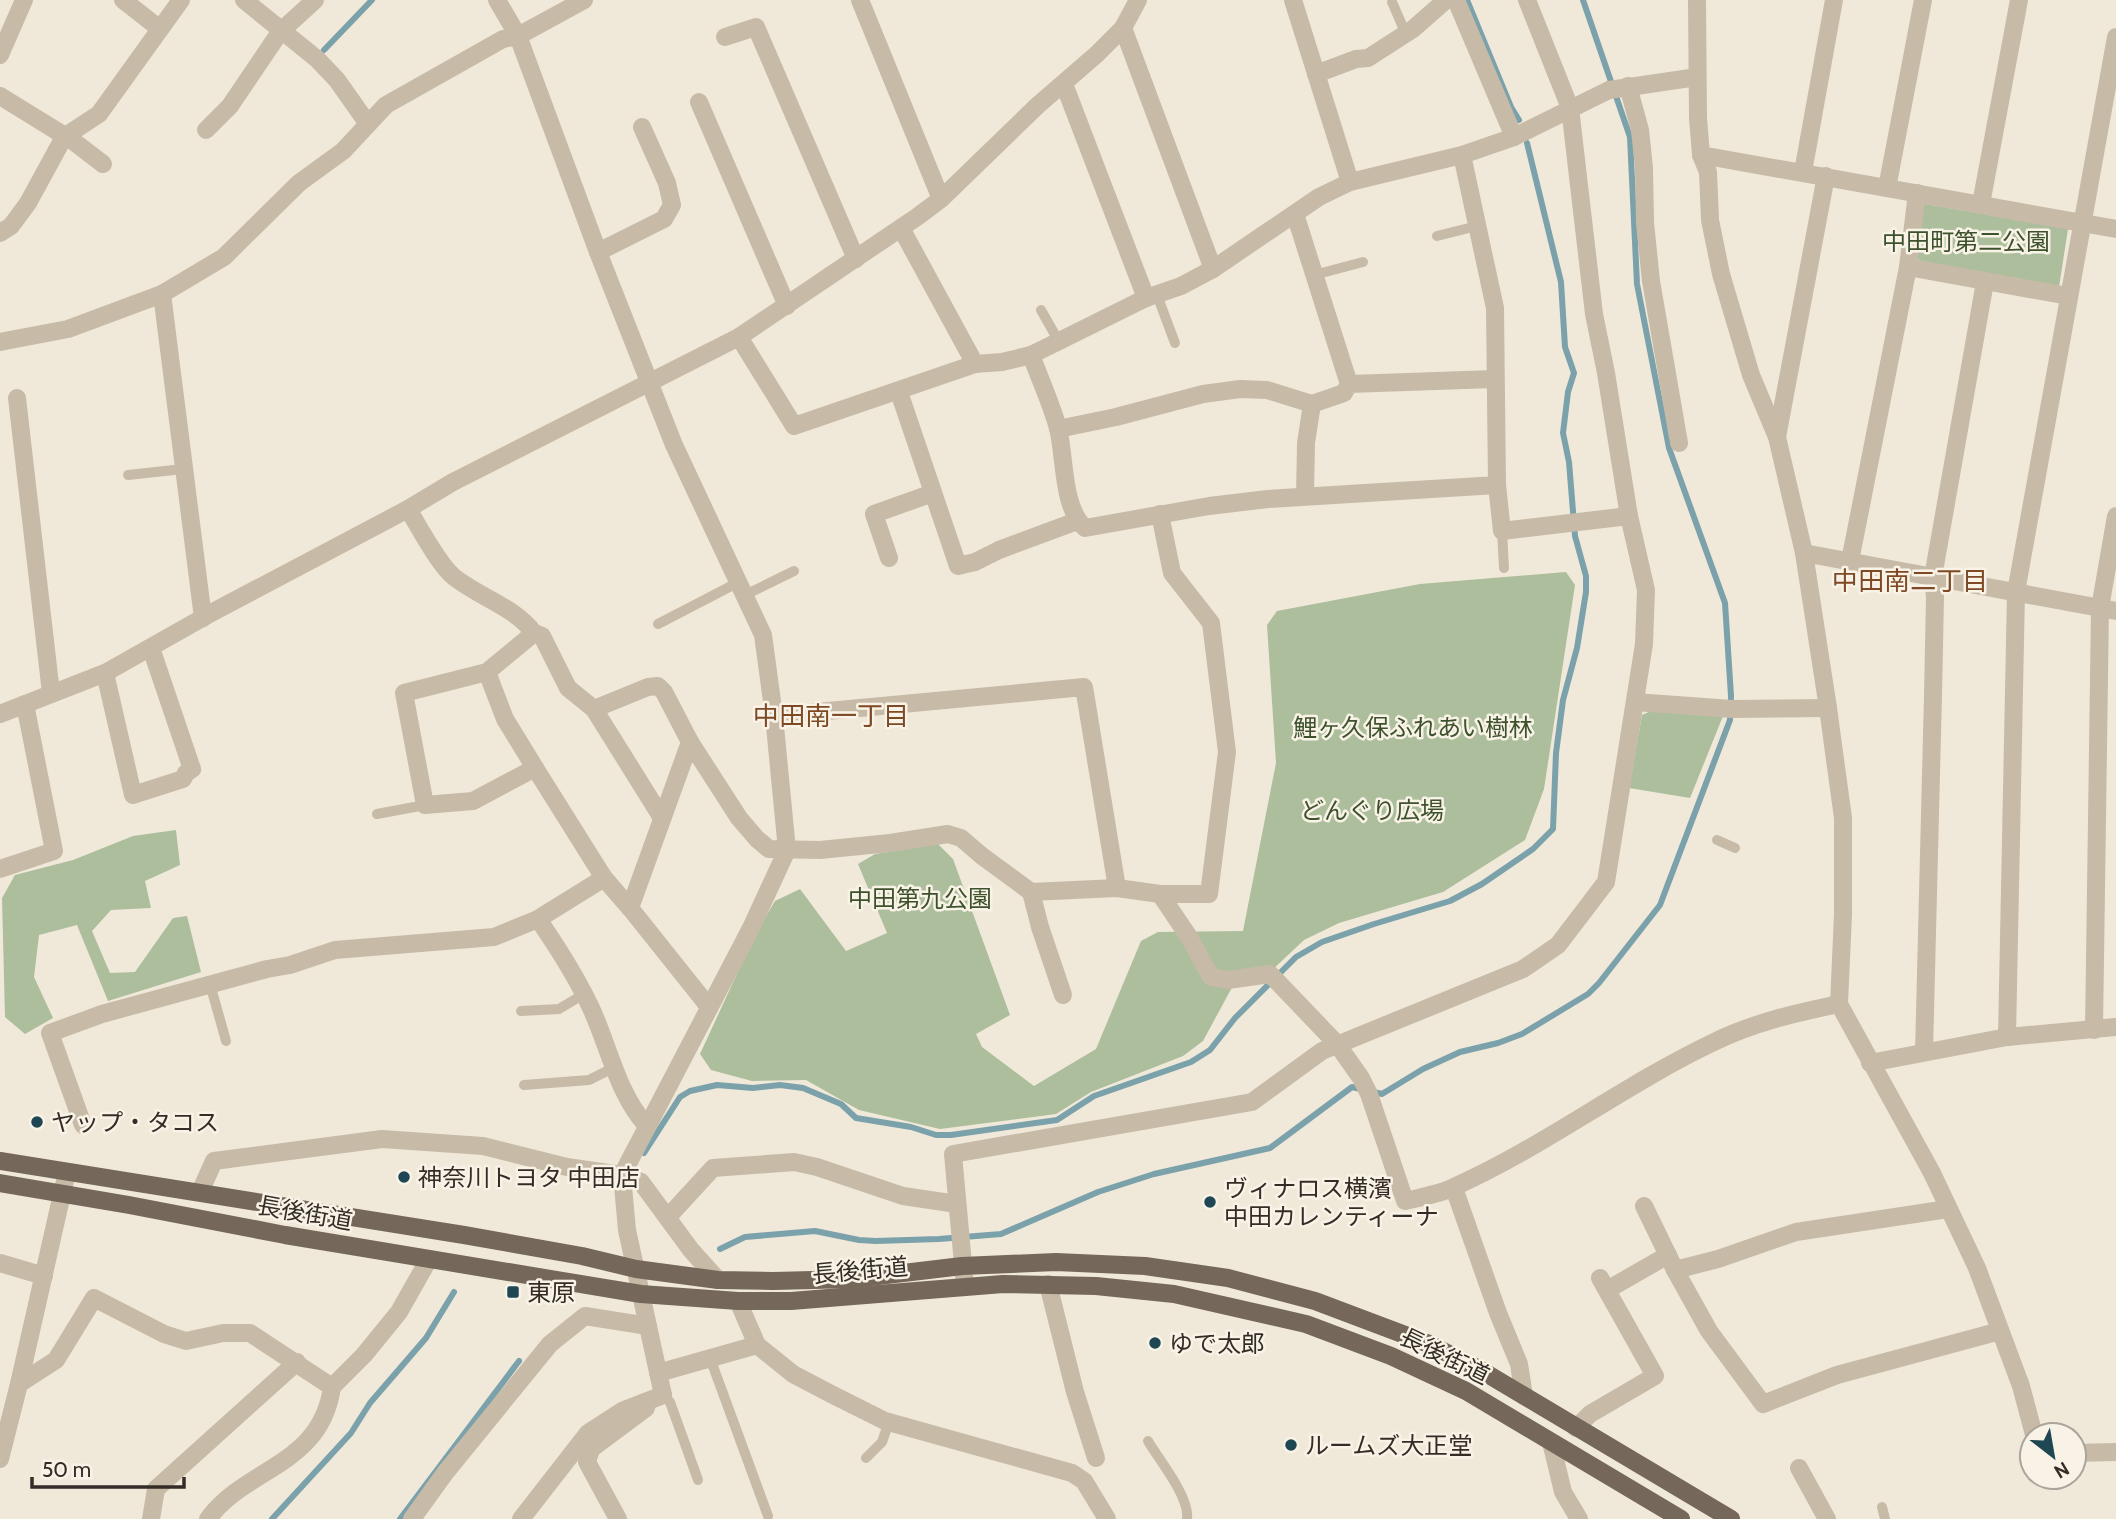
<svg xmlns="http://www.w3.org/2000/svg" width="2116" height="1519" viewBox="0 0 2116 1519" font-family="Cabin,'Noto Sans JP',sans-serif">
  <rect width="100%" height="100%" fill="#f0e9da"/>
  <g fill="#acbe9b">
    <polygon points="1920,203 2068,229 2059,287 1923,264 1911,252"/>
    <polygon points="1566,572 1575,585 1544,789 1525,840 1443,892 1339,923 1304,940 1270,972 1236,980 1203,1041 1183,1056 1091,1092 1056,1114 940,1129 859,1110 806,1080 752,1081 711,1070 700,1054 754,937 775,901 800,889 846,951 887,933 858,864 875,854 938,844 953,859 1010,1015 976,1034 982,1047 1034,1086 1096,1049 1141,941 1158,932 1243,931 1276,763 1267,625 1277,611 1420,584"/>
    <polygon points="1651,711 1723,716 1690,798 1629,788 1642,715"/>
    <polygon points="176,830 180,865 145,881 151,908 111,910 92,931 110,973 135,972 173,918 187,916 201,972 108,1001 77,925 39,935 34,977 53,1018 25,1034 5,1017 2,898 15,875 73,860 133,836"/>
  </g>
  <g fill="none" stroke-linecap="round" stroke-linejoin="round">
    <g stroke="#7ba1ab" stroke-width="6">
      <polyline points="1467,0 1511,107 1519,120"/>
      <polyline points="324,50 372,0"/>
      <polyline points="644,1153 680,1097 690,1091 717,1085 753,1088 780,1085 803,1088 841,1104 856,1118 911,1127 936,1135 951,1135 1057,1120 1094,1096 1191,1062 1210,1050 1235,1018 1296,957 1322,942 1374,924 1450,901 1482,884 1533,849 1553,829 1556,753 1563,700 1577,648 1586,592 1586,576 1575,536 1569,462 1563,433 1568,392 1574,373 1565,347 1561,282 1527,143"/>
      <polyline points="720,1249 745,1237 815,1231 859,1240 876,1241 939,1239 1001,1234 1098,1192 1154,1174 1270,1148 1352,1087 1382,1094 1423,1069 1460,1052 1498,1043 1522,1034 1588,994 1599,983 1660,905 1730,720 1731,696 1725,603 1669,448 1637,284 1630,137 1583,0"/>
      <polyline points="272,1519 351,1433 370,1403 426,1338 454,1292"/>
      <polyline points="400,1519 519,1361"/>
    </g>
    <g stroke="#c7bba7" stroke-width="10">
      <polyline points="1392,2 1406,34"/>
      <polyline points="1437,236 1477,226"/>
      <polyline points="1314,275 1363,262"/>
      <polyline points="1157,295 1175,343"/>
      <polyline points="1041,310 1058,340"/>
      <polyline points="128,475 183,469"/>
      <polyline points="1502,531 1504,568"/>
      <polyline points="745,595 794,571"/>
      <polyline points="658,624 739,582"/>
      <polyline points="377,814 425,805"/>
      <polyline points="1717,840 1735,848"/>
      <polyline points="210,984 226,1041"/>
      <polyline points="521,1011 559,1009 584,994"/>
      <polyline points="524,1085 589,1080 615,1067"/>
      <polyline points="710,1358 768,1516"/>
      <polyline points="663,1395 670,1402 698,1480"/>
      <path d="M1148,1441C1159,1460 1190,1497 1187,1519"/>
      <polyline points="866,1458 882,1442 889,1422"/>
      <polyline points="1882,1507 1885,1519"/>
    </g>
    <g stroke="#c7bba7" stroke-width="18">
      <polyline points="123,0 160,29"/>
      <polyline points="244,0 317,59 337,80 368,124"/>
      <polyline points="497,0 518,36 598,252 674,445 763,635 774,716 787,850 751,928 622,1175 627,1230 663,1395"/>
      <polyline points="860,0 941,199"/>
      <polyline points="1293,0 1350,182"/>
      <polyline points="1456,0 1514,137"/>
      <polyline points="1527,0 1570,108"/>
      <polyline points="1697,0 1698,118 1701,155 1708,172 1710,220 1721,274 1751,375 1777,437 1804,553 1828,708 1843,818 1843,914 1839,1004 1932,1173 1977,1268 2021,1386 2034,1435"/>
      <polyline points="1123,28 1213,269"/>
      <polyline points="725,37 756,27 856,259"/>
      <polyline points="0,55 24,0"/>
      <polyline points="1316,74 1356,59 1368,58 1413,29 1446,0"/>
      <polyline points="1064,84 1146,298"/>
      <polyline points="1628,86 1640,130 1644,168 1645,223 1651,281 1679,443"/>
      <polyline points="0,96 73,141 103,164"/>
      <polyline points="699,102 787,306"/>
      <polyline points="206,130 230,106 280,32 315,0"/>
      <polyline points="1701,155 2116,229"/>
      <polyline points="1803,172 1834,0"/>
      <polyline points="1887,188 1923,0"/>
      <polyline points="1981,204 2019,0"/>
      <polyline points="1295,214 1349,384"/>
      <polyline points="901,228 975,364"/>
      <polyline points="0,233 11,226 28,203 64,137 99,114 181,0"/>
      <polyline points="598,252 664,219 672,205 667,183 642,127"/>
      <polyline points="1908,267 2068,296"/>
      <polyline points="162,294 203,618"/>
      <polyline points="739,337 794,426 975,364 1002,362 1031,355 1146,298 1181,286 1213,269 1319,197 1350,182 1462,155 1514,137 1609,90 1697,77"/>
      <polyline points="0,342 68,329 162,294 224,257 299,183 343,151 386,105 503,39 518,36 584,0"/>
      <path d="M1031,355C1040,379 1051,403 1058,428C1065,456 1062,508 1085,528L1209,506L1268,499L1497,485L1495,308L1462,155"/>
      <polyline points="899,392 958,566 975,562 999,550 1077,521"/>
      <polyline points="17,398 51,693"/>
      <polyline points="1058,429 1116,417 1203,394 1240,389 1267,390 1312,404"/>
      <polyline points="1777,437 1826,176"/>
      <polyline points="1497,485 1502,531 1629,516"/>
      <polyline points="1305,496 1306,443 1312,404 1344,393 1349,384 1494,379"/>
      <path d="M408,509C419,527 439,565 454,577C479,597 515,607 534,633"/>
      <polyline points="1160,514 1172,573 1211,623 1227,752 1209,894 1160,894"/>
      <polyline points="1804,553 2116,611"/>
      <polyline points="889,558 874,514 933,493"/>
      <polyline points="1850,561 1908,267 1917,193"/>
      <polyline points="487,672 505,719 535,768"/>
      <polyline points="105,673 133,795 183,779 186,773 192,769 151,648"/>
      <polyline points="1635,702 1732,709 1828,708"/>
      <polyline points="594,709 662,818"/>
      <polyline points="0,714 105,673 213,612 408,509 453,482 739,337 917,217 941,199 1037,106 1097,54 1123,28 1138,0"/>
      <polyline points="774,716 1084,687 1117,888"/>
      <polyline points="0,869 54,851 25,704"/>
      <polyline points="1031,892 1040,927 1063,995"/>
      <polyline points="630,908 604,878 535,768 473,801 425,805 404,693 487,672 534,633 542,636 568,688 594,709 648,687 658,686 664,692 690,742"/>
      <path d="M538,919C558,948 576,976 591,1008C609,1047 618,1095 647,1126"/>
      <path d="M709,1007L630,908L690,742L739,818L757,839L769,849L820,850L890,843L948,834L961,838L982,856L1031,892L1117,888L1160,894L1189,937L1211,977L1228,980L1270,974L1337,1044L1361,1078L1369,1094L1405,1201C1422,1197 1441,1194 1456,1186C1545,1146 1624,1085 1712,1043C1752,1023 1795,1013 1839,1004"/>
      <polyline points="2094,1030 2100,608 2116,516"/>
      <polyline points="2007,1037 2016,592 2116,37"/>
      <polyline points="1924,1052 1933,695 1935,597 1933,577 1985,282"/>
      <polyline points="1870,1063 2007,1037 2116,1027"/>
      <polyline points="83,1125 50,1033 102,1014 267,969 290,965 335,950 494,937 538,919 604,878"/>
      <polyline points="1454,1188 1498,1313 1519,1364 1524,1396"/>
      <polyline points="200,1192 214,1161 382,1139 483,1146 567,1167 622,1175 641,1182 691,1250 718,1280"/>
      <polyline points="1644,1206 1675,1270"/>
      <polyline points="1948,1209 1796,1232 1718,1259 1675,1270 1709,1331 1763,1404 1837,1375 2000,1331"/>
      <polyline points="668,1217 713,1168 794,1162 817,1167 903,1196 957,1204"/>
      <polyline points="0,1263 44,1276"/>
      <polyline points="1048,1284 1075,1392 1096,1458"/>
      <polyline points="1607,1290 1668,1255"/>
      <polyline points="738,1301 757,1345 793,1374 831,1394 885,1421 1072,1473 1084,1481 1107,1519"/>
      <polyline points="658,1373 757,1345"/>
      <polyline points="19,1384 56,1360 94,1298 164,1334 186,1341 223,1333 250,1333 332,1387 364,1355 399,1312 429,1259"/>
      <polyline points="1576,1428 1590,1414 1655,1376 1600,1278"/>
      <polyline points="1551,1442 1563,1492 1579,1519"/>
      <polyline points="2074,1453 2116,1452"/>
      <polyline points="1799,1468 1827,1519"/>
      <polyline points="151,1519 156,1489 297,1362"/>
      <path d="M208,1519C246,1467 321,1466 332,1387"/>
      <polyline points="412,1519 445,1473 550,1344 585,1316 648,1326"/>
      <polyline points="521,1519 588,1433 622,1411 663,1395"/>
      <polyline points="618,1519 587,1462 591,1449 646,1408"/>
    </g>
    <g stroke="#c7bba7" stroke-width="18">
      <polyline points="965,1286 953,1154 1252,1102 1322,1051 1523,969 1558,945 1606,882 1644,644 1646,590 1629,516 1606,373 1594,314 1570,108"/>
      <polyline points="0,1459 19,1384 67,1172"/>
    </g>
    <g stroke="#756759" stroke-width="18">
      <polyline points="0,1161 464,1235 582,1256 636,1269 718,1280 773,1281 853,1279 962,1266 1056,1262 1145,1266 1228,1278 1315,1301 1429,1344 1479,1369 1731,1519"/>
      <polyline points="0,1183 129,1205 285,1235 641,1294 738,1301 791,1301 1003,1284 1096,1286 1174,1294 1306,1324 1391,1356 1466,1391 1681,1519"/>
    </g>
  </g>
  <g fill="#1f4753" stroke="#f8f3e6" stroke-width="2.5">
    <circle cx="37" cy="1122" r="7"/>
    <circle cx="404" cy="1177" r="7"/>
    <circle cx="1210" cy="1202" r="7"/>
    <rect x="506" y="1285" width="14" height="14" rx="3.5"/>
    <circle cx="1155" cy="1343" r="7"/>
    <circle cx="1291" cy="1445" r="7"/>
  </g>
  <g text-anchor="middle" dominant-baseline="central" stroke-width="5" stroke-linejoin="round" paint-order="stroke">
    <g font-size="24" fill="#3d512d" stroke="#f8f3e6">
      <text x="1966" y="241">中田町第二公園</text>
      <text x="1413" y="727">鯉ヶ久保ふれあい樹林</text>
      <text x="1372" y="810">どんぐり広場</text>
      <text x="920" y="898">中田第九公園</text>
    </g>
    <g font-size="24" fill="#342d27" stroke="#f8f3e6" text-anchor="start">
      <text x="51" y="1122">ヤップ・タコス</text>
      <text x="418" y="1177">神奈川トヨタ 中田店</text>
      <text x="1224" y="1188">ヴィナロス横濱<tspan x="1224" dy="28">中田カレンティーナ</tspan></text>
      <text x="527" y="1292">東原</text>
      <text x="1169" y="1343">ゆで太郎</text>
      <text x="1305" y="1445">ルームズ大正堂</text>
    </g>
    <g font-size="24" fill="#342d27" stroke="#f8f3e6">
      <text transform="translate(305 1213) rotate(10)">長後街道</text>
      <text transform="translate(860 1270) rotate(-5)">長後街道</text>
      <text transform="translate(1445 1356) rotate(26)">長後街道</text>
    </g>
    <g font-size="26" fill="#7e4925" stroke="#f8f3e6">
      <text x="1910" y="581">中田南二丁目</text>
      <text x="831" y="716">中田南一丁目</text>
    </g>
  </g>
  <g transform="translate(2053 1456) rotate(149)"><circle r="33" fill="#f8f3e6" stroke="#aaa49a" stroke-width="2"/>
  <path d="M0-5L12 26L0 18L-12 26Z" fill="#1f4753"/>
  <text y="-10" font-size="19" font-weight="bold" text-anchor="middle" fill="#342d27">N</text>
  </g>
  <path d="M32 1477v10h152v-10" fill="none" stroke="#342d27" stroke-width="3.5"/>
  <text x="42" y="1477" font-size="21" fill="#342d27" stroke="#f8f3e6" stroke-width="5" paint-order="stroke">50 m</text>
</svg>
